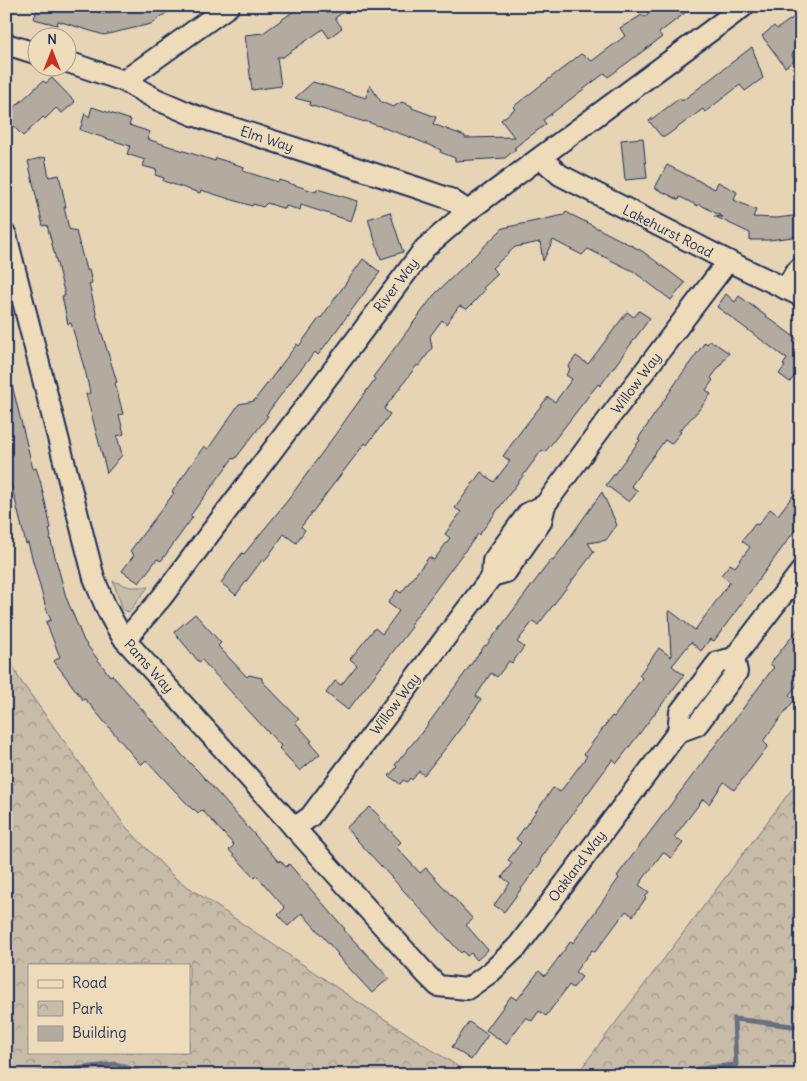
<svg xmlns="http://www.w3.org/2000/svg" width="807" height="1081" viewBox="0 0 807 1081" font-family="Delius,sans-serif">
  <defs>
    <pattern id="park-crowns" width="20" height="18" patternUnits="userSpaceOnUse" patternTransform="scale(1.25)"><rect width="20" height="18" fill="#c8bca9"/><path d="M2 6a3 3 0 1 1 6 0M12 15a3 3 0 1 1 6 0" fill="none" stroke="#a2998d"/></pattern>
  </defs>
  <rect width="100%" height="100%" fill="#e6d4b5"/>
  <filter id="ink" filterUnits="userSpaceOnUse"><feTurbulence type="fractalNoise" baseFrequency=".02" numOctaves="2"/><feDisplacementMap in="SourceGraphic" scale="10" xChannelSelector="R" yChannelSelector="G"/><feConvolveMatrix kernelMatrix="1 2 1 2 8 2 1 2 1" color-interpolation-filters="sRGB"/></filter>
  <g filter="url(#ink)">
    <polygon fill="#c8bca9" stroke="#727684" points="113,581 130,587 148,587 129,612 123,610"/>
    <g fill="url(#park-crowns)" stroke="#727684" fill-rule="evenodd">
      <path d="M6,648L18,677L125,826L175,878L355,1000L471,1075H6ZM29,965H189V1052H29Z"/>
      <polygon points="801,777 801,1075 575,1075 580,1070"/>
    </g>
    <g fill="none" stroke-linecap="round" stroke-linejoin="round">
      <g stroke="#6b7080" stroke-width="5">
        <polyline points="26,1075 116,1064 149,1075"/>
        <polyline points="688,1075 696,1069 736,1065 734,1019 801,1027"/>
      </g>
    </g>
    <g fill="#b3aba0" stroke="#1b2f5e">
      <polygon points="38,6 80,6 104,14 134,6 176,6 151,24 104,35 58,21 57,25 34,19"/>
      <polygon points="301,6 352,6 335,18 342,28 329,38 323,29 283,57 277,57 281,86 252,90 245,35 263,33"/>
      <polygon points="659,6 694,6 659,33 662,37 608,77 605,73 543,120 546,124 514,148 516,149 505,158 455,161 455,158 440,152 441,150 412,138 365,121 365,122 309,105 310,102 295,98 313,82 366,98 370,85 381,102 393,107 402,102 412,106 412,108 436,117 433,124 465,136 465,138 514,137 501,120 515,109 513,107 581,54 592,61 625,36 620,28 642,15 645,17"/>
      <polygon points="801,12 801,48 792,54 794,61 785,67 762,36 774,26 777,29"/>
      <polygon points="752,47 763,78 745,91 740,85 705,112 703,109 666,136 661,136 649,121 680,98 682,101"/>
      <polygon points="52,78 75,102 62,113 56,108 45,119 43,117 23,136 6,119 6,115 43,81 46,83"/>
      <polygon points="92,107 131,120 129,125 150,132 147,139 215,161 216,158 244,167 243,171 278,182 279,180 316,192 317,189 358,201 351,221 301,205 300,210 286,206 285,209 267,203 263,207 253,204 252,206 201,190 200,193 163,181 164,178 155,175 157,170 143,166 145,160 127,154 130,146 80,130 85,113 89,117"/>
      <polygon points="643,138 647,178 625,180 621,140"/>
      <polygon points="45,157 49,177 59,175 66,207 64,207 69,229 76,231 86,270 89,270 92,283 89,284 98,321 117,382 115,383 123,414 119,415 124,434 117,436 122,455 107,473 86,394 90,393 86,374 71,323 68,324 62,296 65,296 52,244 47,225 43,226 28,161"/>
      <polygon points="667,165 715,189 718,182 737,192 734,200 756,210 753,217 777,218 801,215 801,236 769,240 750,240 750,233 714,216 723,217 699,204 698,206 680,197 679,200 655,188"/>
      <polygon points="390,212 403,252 381,259 368,219"/>
      <polygon points="566,212 642,251 685,283 671,300 633,271 588,249 582,255 553,240 543,261 540,242 515,247 492,268 498,274 483,288 485,290 474,302 467,309 459,306 446,324 442,320 430,336 432,348 419,366 417,365 384,409 390,414 367,445 365,443 301,527 305,530 296,543 284,534 264,562 262,560 236,595 221,583 242,553 244,554 288,500 375,379 373,377 382,365 434,295 503,228 564,215"/>
      <polygon points="363,259 380,272 318,355 315,352 292,380 266,415 268,416 235,459 233,458 190,516 193,517 161,561 157,559 139,583 122,571 134,555 130,551 174,493 172,492 204,446 208,449 239,404 254,401 297,344 299,346 320,317 321,318"/>
      <polygon points="726,294 735,302 739,296 801,342 801,379 795,375 790,382 779,374 785,366 783,365 787,359 717,307"/>
      <polygon points="639,311 650,318 600,386 598,384 545,452 542,450 479,535 478,534 457,561 410,625 412,627 348,710 326,693 335,681 341,685 357,665 350,659 375,628 382,634 399,611 388,603 397,590 401,593 429,557 434,560 450,538 445,534 461,512 455,508 481,472 494,482 510,461 503,456 521,431 548,397 555,402 572,379 566,375 570,369 568,367 576,356 588,364 627,312 634,317"/>
      <polygon points="710,340 729,353 711,378 713,380 706,390 711,394 698,411 679,431 681,432 671,444 665,440 644,468 631,486 638,491 629,502 606,485 640,440 638,439 679,378 705,342 707,344"/>
      <polygon points="12,385 33,469 36,468 40,480 51,528 49,529 51,537 50,538 66,597 84,641 110,676 112,675 183,756 198,771 279,862 280,860 286,867 289,864 345,929 344,930 389,978 372,993 337,955 338,954 302,913 288,926 278,915 285,908 257,876 255,878 229,850 234,845 202,810 198,813 194,809 193,810 146,760 141,765 85,699 83,700 54,661 60,657 46,622 51,620 46,608 28,543 26,544 6,463 6,386"/>
      <polygon points="801,485 801,522 714,641 710,639 701,651 691,642 672,666 684,675 617,763 613,759 562,828 540,860 542,861 504,912 494,905 510,883 502,877 512,863 508,860 521,843 516,839 553,788 560,792 587,756 584,754 612,716 614,717 642,678 639,675 659,648 671,657 669,610 695,630 730,582 721,575 730,564 735,567 750,547 742,541 755,524 758,525 770,509 778,515"/>
      <polygon points="602,492 617,525 606,540 588,543 594,552 544,617 538,625 533,621 517,642 524,647 512,663 509,661 497,677 491,673 476,696 481,700 449,744 424,775 419,771 412,780 410,778 407,782 403,780 400,784 389,776 397,767 395,765 426,727 485,645 486,646 499,629 551,560 553,561"/>
      <polygon points="195,614 221,643 218,646 247,677 249,675 262,678 262,681 299,719 295,722 312,741 310,742 320,754 300,771 279,748 281,746 267,731 202,660 199,662 174,632"/>
      <polygon points="801,625 801,680 789,695 795,699 763,741 768,746 752,767 734,790 724,782 709,804 703,799 674,837 683,843 671,858 663,852 639,885 649,892 645,897 646,898 633,916 626,911 595,952 592,950 575,972 582,977 573,988 569,985 546,1016 539,1011 532,1021 526,1017 506,1044 486,1030 511,996 517,1000 539,971 545,976 571,941 573,943 619,878 617,876 759,687 774,667 770,664"/>
      <polygon points="370,807 380,817 379,819 401,842 396,847 420,873 426,868 473,919 466,925 488,950 477,960 471,953 467,956 463,951 461,953 346,828"/>
      <polygon points="469,1022 488,1035 471,1060 452,1047"/>
    </g>
    <g fill="none" stroke-linecap="round" stroke-linejoin="round">
      <defs>
        <g id="minor">
          <polyline points="6,44 38,54"/>
          <polyline points="68,62 124,81 156,99 193,115 418,188 450,199 468,211"/>
          <polyline points="124,81 229,6"/>
          <polyline points="541,158 560,175 728,261 801,296"/>
          <path d="M6,235L94,578C103,601 111,621 125,640L427,975L438,986L467,989L491,972L518,946L678,732L697,725L737,672L734,658"/>
          <polyline points="786,289 795,273 801,267"/>
          <polyline points="492,576 506,572 541,522 545,505 603,426 728,261"/>
          <polyline points="125,640 162,597 425,248 468,211 744,6"/>
          <polyline points="678,732 680,712 718,662 734,658 801,571"/>
          <polyline points="294,828 310,817 492,576 493,561 528,513 545,505"/>
        </g>
      </defs>
      <use href="#minor" stroke="#1b2f5e" stroke-width="24"/>
      <use href="#minor" stroke="#eedbb9" stroke-width="20"/>
    </g>
  </g>
  <g text-anchor="middle" dominant-baseline="central" stroke-width="4" stroke-linejoin="round" paint-order="stroke">
    <g font-size="14" fill="#1b2f5e" stroke="#eedbb9">
      <text transform="translate(267 139) rotate(18)">Elm Way</text>
      <text transform="translate(668 231) rotate(27)">Lakehurst Road</text>
      <text transform="translate(396 285) rotate(-53)">River Way</text>
      <text transform="translate(636 383) rotate(-53)">Willow Way</text>
      <text transform="translate(149 666) rotate(48)">Pams Way</text>
      <text transform="translate(395 704) rotate(-53)">Willow Way</text>
      <text transform="translate(577 866) rotate(-53)">Oakland Way</text>
    </g>
  </g>
  <rect width="807" height="1081" fill="none" stroke="#eedbb9" stroke-width="25"/>
  <rect x="12" y="12" width="782" height="1056" fill="none" stroke="#1b2f5e" stroke-width="2" filter="url(#ink)"/>
  <rect x="28" y="964" width="162" height="90" fill="#eedbb9" stroke="#9a9695"/>
  <rect x="38" y="980" width="25" height="8" fill="#eedbb9" stroke="#9a9695"/>
  <text x="72" y="988" font-size="15" fill="#1b2f5e">Road</text>
  <rect x="38" y="1001" width="25" height="15" fill="url(#park-crowns)" stroke="#9a9695"/>
  <text x="72" y="1014" font-size="15" fill="#1b2f5e">Park</text>
  <rect x="38" y="1026" width="25" height="15" fill="#b3aba0" stroke="#9a9695"/>
  <text x="72" y="1038" font-size="15" fill="#1b2f5e">Building</text>
  <g transform="translate(52 52)"><circle r="24" fill="#eedbb9" stroke="#9a9695"/>
  <path d="M0-4L9 19L0 12L-9 19Z" fill="#c8321e"/>
  <text y="-8" font-size="14" font-weight="bold" text-anchor="middle" fill="#1b2f5e">N</text>
  </g>
</svg>
